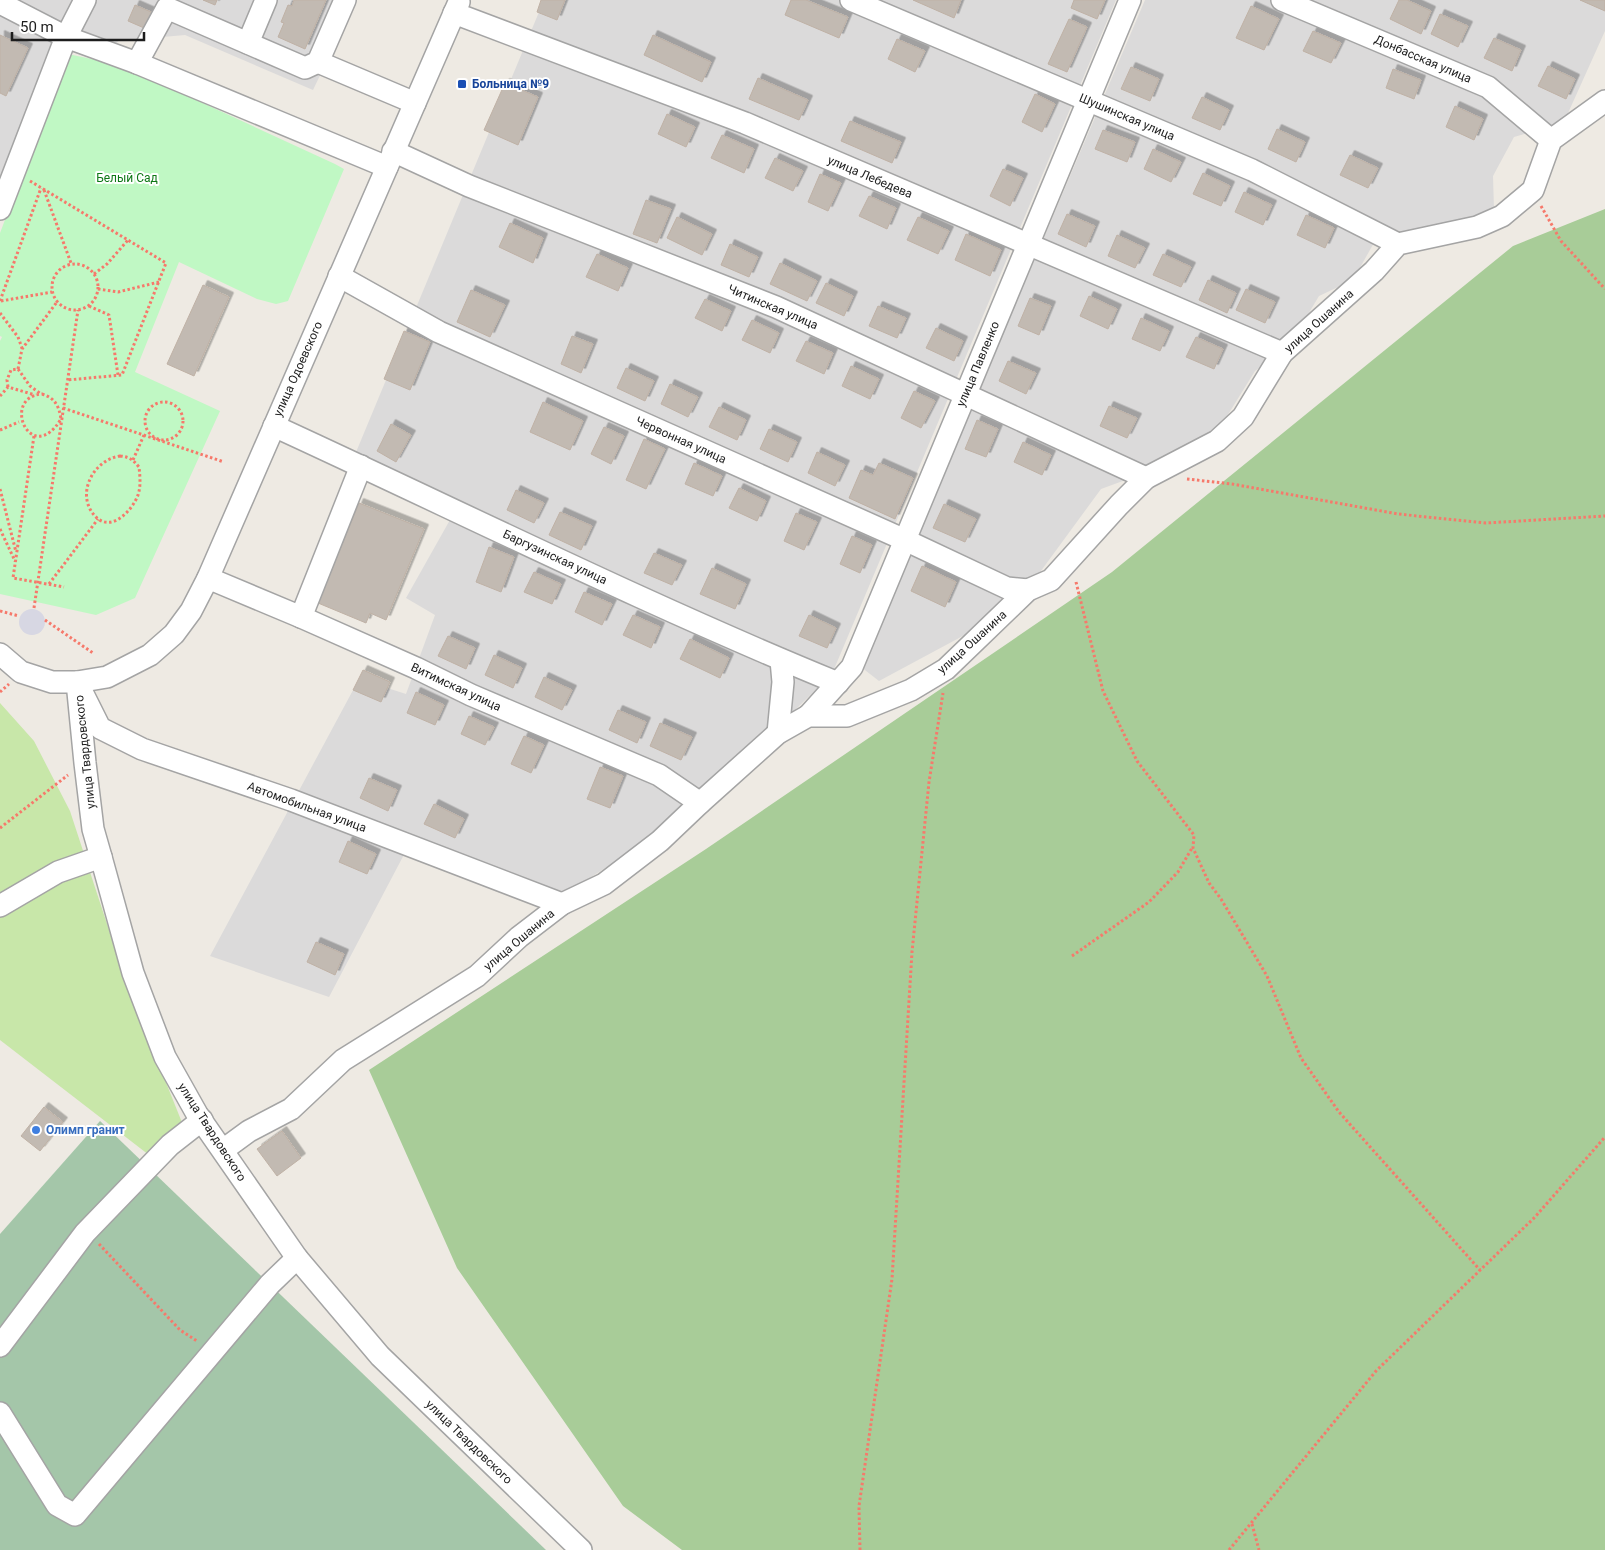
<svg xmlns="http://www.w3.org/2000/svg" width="1605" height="1550" viewBox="0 0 1605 1550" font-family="Roboto,sans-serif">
  <defs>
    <filter id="shadow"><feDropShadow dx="4.5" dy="-4.5" stdDeviation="0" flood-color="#0004"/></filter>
  </defs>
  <rect width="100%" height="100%" fill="#eeeae3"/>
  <g fill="#dbdada">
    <polygon points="0,0 356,0 313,90 185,35 118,41 107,64 61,48 0,188"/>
    <polygon points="544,0 1116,0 832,674 684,818 547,905 408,847 329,997 210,956 359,679 406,694 435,615 406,598 455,511 354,457"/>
    <polygon points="1145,0 1605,0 1605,31 1564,122 1514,137 1493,176 1494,210 1424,241 1384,225 1353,280 1319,296 1289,346 1255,371 1219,429 1150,471 1101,489 1013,609 879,681 861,667"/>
  </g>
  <polygon fill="#c8e7a9" points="0,703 34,741 70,811 127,985 185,1130 149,1155 0,1040"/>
  <polygon fill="#a8cc98" points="1605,209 1605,1550 682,1550 623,1506 457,1268 369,1070 706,849 1112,572 1513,246"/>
  <polygon fill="#a4c6a9" points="100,1121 546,1550 0,1550 0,1234"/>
  <polygon fill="#c0f8c4" points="68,54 120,65 335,164 344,169 288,301 276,304 257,299 179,262 135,372 220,411 135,598 96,615 0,594 0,341 2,337 0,336 0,233"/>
  <circle fill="#d7d7e3" cx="32" cy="622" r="13"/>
  <g fill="#c2bab2" stroke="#bfb1a5" filter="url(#shadow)">
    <polygon points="203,0 217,0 215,5"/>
    <polygon points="294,0 326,0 305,49 278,37 284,23 281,22 288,5 292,6"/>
    <polygon points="541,0 565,0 557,20 537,12"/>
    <polygon points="791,0 806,0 848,17 839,38 785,15"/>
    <polygon points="913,0 961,0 954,18"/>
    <polygon points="1074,0 1105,0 1097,19 1071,8"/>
    <polygon points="1399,0 1407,0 1431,11 1421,34 1390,19"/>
    <polygon points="1580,0 1605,0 1605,11"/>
    <polygon points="135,5 158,15 151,31 128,21"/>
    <polygon points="1251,6 1279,19 1264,50 1236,38"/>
    <polygon points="1440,14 1468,26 1458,47 1431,34"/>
    <polygon points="1069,19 1087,27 1067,72 1048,64"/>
    <polygon points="1313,31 1341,43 1331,63 1303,51"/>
    <polygon points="0,35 28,48 6,96 0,93"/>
    <polygon points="653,35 711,62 702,82 644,55"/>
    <polygon points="1494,38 1521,50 1512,71 1484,58"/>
    <polygon points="897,39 925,51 915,72 888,59"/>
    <polygon points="1548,66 1575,79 1566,99 1538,86"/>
    <polygon points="1131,67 1159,79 1150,101 1121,89"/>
    <polygon points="1393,69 1421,80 1414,99 1386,88"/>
    <polygon points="758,78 808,100 799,120 749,99"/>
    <polygon points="505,83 538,97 518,145 484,130"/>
    <polygon points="1035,94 1055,104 1042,132 1022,122"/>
    <polygon points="1202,97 1229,110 1220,130 1192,118"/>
    <polygon points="1455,106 1483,119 1474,140 1446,127"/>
    <polygon points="667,114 695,127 686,147 658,134"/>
    <polygon points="850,121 901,142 892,163 841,141"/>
    <polygon points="1277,129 1305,142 1296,162 1268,149"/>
    <polygon points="1103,130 1135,142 1127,162 1095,149"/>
    <polygon points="722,135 754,149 744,173 711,158"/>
    <polygon points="1153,149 1181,162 1171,182 1144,169"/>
    <polygon points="1350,155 1378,168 1368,188 1340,175"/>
    <polygon points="775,158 803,171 793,191 765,178"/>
    <polygon points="1003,169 1023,178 1010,206 990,196"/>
    <polygon points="1203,173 1230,186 1221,206 1193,194"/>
    <polygon points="820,174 841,183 828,211 808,202"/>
    <polygon points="1244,192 1272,205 1263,225 1235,212"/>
    <polygon points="869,196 896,208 887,229 859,216"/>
    <polygon points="646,200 671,209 657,243 633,234"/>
    <polygon points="1067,214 1095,226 1086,247 1058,234"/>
    <polygon points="1306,215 1334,228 1325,248 1297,235"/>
    <polygon points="677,217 712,234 702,255 667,238"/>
    <polygon points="918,217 949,231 938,254 907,240"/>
    <polygon points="510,223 543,238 533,263 499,247"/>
    <polygon points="966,234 1001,250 990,276 955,260"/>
    <polygon points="1117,235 1145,248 1135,268 1108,256"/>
    <polygon points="730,244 758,257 749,277 721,265"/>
    <polygon points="597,254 628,268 618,291 586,277"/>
    <polygon points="1163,254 1191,267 1181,287 1153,275"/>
    <polygon points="780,263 817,281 807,301 770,284"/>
    <polygon points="1208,280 1236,293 1227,313 1199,300"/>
    <polygon points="826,283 853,296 844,316 816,303"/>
    <polygon points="203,285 229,297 194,376 167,364"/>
    <polygon points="1246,289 1275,302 1265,323 1236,310"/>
    <polygon points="471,290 505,305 490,337 457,322"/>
    <polygon points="1089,296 1117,309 1108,329 1080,316"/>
    <polygon points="1030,298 1051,306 1039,335 1018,326"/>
    <polygon points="705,299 731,311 722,331 695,318"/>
    <polygon points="878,306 906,318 897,338 869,326"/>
    <polygon points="1141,318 1169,331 1160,351 1132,339"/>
    <polygon points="752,320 779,333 770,353 742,340"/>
    <polygon points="936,328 963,341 954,361 926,348"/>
    <polygon points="404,331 430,342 410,390 384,379"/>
    <polygon points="572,336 593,344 581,373 561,364"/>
    <polygon points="1196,337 1223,349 1214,369 1186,357"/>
    <polygon points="806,341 833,353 824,374 796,361"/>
    <polygon points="1008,361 1036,373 1026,394 999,381"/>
    <polygon points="851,366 879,379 870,399 842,386"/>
    <polygon points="626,368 654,381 645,401 617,388"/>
    <polygon points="670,384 698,397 688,417 661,404"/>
    <polygon points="914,391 935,401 921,428 901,418"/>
    <polygon points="543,402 583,421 570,450 530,432"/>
    <polygon points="1109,406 1137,418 1127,438 1100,426"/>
    <polygon points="719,407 746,420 737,440 709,427"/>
    <polygon points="977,420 998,429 986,457 965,449"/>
    <polygon points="391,424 411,435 396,462 377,451"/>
    <polygon points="604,427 624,436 611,464 591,454"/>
    <polygon points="769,429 797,442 788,462 760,449"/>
    <polygon points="644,439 665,449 646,489 626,480"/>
    <polygon points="1023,442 1051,455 1042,475 1014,462"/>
    <polygon points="817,452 845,465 835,486 808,473"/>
    <polygon points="694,463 722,476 713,496 685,484"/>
    <polygon points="879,463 913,478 895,519 849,498 861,470 873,475"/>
    <polygon points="739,488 766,501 757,521 729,508"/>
    <polygon points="516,490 544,503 534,523 507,510"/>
    <polygon points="359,503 424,529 386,620 370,613 366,623 318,603"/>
    <polygon points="944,504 976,519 965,542 933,528"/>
    <polygon points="560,512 592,526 581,550 549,535"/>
    <polygon points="796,513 817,522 804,550 784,541"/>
    <polygon points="852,536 872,545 860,573 840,564"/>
    <polygon points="489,547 514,557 501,592 476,582"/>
    <polygon points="654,553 682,565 672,585 644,573"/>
    <polygon points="922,566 956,582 945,607 911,591"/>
    <polygon points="712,568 746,584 735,609 700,594"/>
    <polygon points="534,572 561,584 552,604 524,592"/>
    <polygon points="584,592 612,604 602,625 575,612"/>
    <polygon points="633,615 660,627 651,648 623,635"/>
    <polygon points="809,615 836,628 827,648 799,636"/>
    <polygon points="448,636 475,648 466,669 438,656"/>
    <polygon points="690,639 729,658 720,678 680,659"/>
    <polygon points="494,655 522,668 513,688 485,675"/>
    <polygon points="363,670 390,682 381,702 353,690"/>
    <polygon points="544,677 572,690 562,710 535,697"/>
    <polygon points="416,692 444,705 435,725 407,713"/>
    <polygon points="618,710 646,722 637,743 609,730"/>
    <polygon points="469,716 494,727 485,745 461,734"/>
    <polygon points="660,723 692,737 681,760 650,746"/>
    <polygon points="524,736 544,745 531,773 511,764"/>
    <polygon points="600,767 623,776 610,808 587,799"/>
    <polygon points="369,778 397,790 388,811 360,798"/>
    <polygon points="434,804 464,819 455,838 424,824"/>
    <polygon points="348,841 376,854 367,874 339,862"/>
    <polygon points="316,942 344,954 335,975 307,962"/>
    <polygon points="44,1107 63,1122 40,1151 21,1136"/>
    <polygon points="282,1131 301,1158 277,1176 257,1149"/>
  </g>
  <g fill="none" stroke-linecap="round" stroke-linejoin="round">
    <defs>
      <g id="minor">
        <polyline points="851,0 1252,170 1398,244"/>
        <polyline points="1282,0 1488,87 1551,140"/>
        <polyline points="0,3 66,37 85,0"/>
        <polyline points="454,13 745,123 1282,353"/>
        <polyline points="248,43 266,0"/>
        <polyline points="318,62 415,103"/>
        <polyline points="137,63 167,8 305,68 318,62 345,0"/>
        <polyline points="393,151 469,186 776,307 1146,478"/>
        <polyline points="0,209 66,37 137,63 387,167"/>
        <polyline points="339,276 439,332 905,540 1007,588 1028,590"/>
        <path d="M274,426C461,512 647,605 838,683"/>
        <polyline points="208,578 301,617 416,668 471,695 659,775 700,803"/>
        <polyline points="301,617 361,466"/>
        <polyline points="0,654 21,672 52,682 77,682 107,677 150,655 174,634 191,611 208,578 459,2"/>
        <polyline points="77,682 85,763 93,829 101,857 133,973 165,1057 197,1114 297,1258 380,1356 581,1550"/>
        <polyline points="83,694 100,728 142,749 291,800 562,904"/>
        <polyline points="808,716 852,667 1130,0"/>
        <polyline points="778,733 783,682 781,660"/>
        <polyline points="0,906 58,872 101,857"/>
        <polyline points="223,1150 249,1131 291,1109 343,1060 477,976 519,937 562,904 604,884 660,841 700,803 778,733 808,716 847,716 911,690 946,669 1028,590 1051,580 1119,505 1146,478 1217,441 1243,417 1282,353 1374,271 1398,244 1477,227 1502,216 1533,190 1551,140 1605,101"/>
        <polyline points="0,1346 85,1233 170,1145 202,1120"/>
        <polyline points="0,1413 57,1505 75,1515 270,1284 297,1258"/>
      </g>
    </defs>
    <use href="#minor" stroke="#a4a4a4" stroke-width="24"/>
    <g stroke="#f6796b" stroke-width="3" stroke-dasharray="2.5 2.5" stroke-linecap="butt">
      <polyline points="30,181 166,263 122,375 67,380"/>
      <polyline points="44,190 71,263"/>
      <polyline points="1541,206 1561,241 1605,289"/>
      <circle cx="75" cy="287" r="23"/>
      <polyline points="94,274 107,264 128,240"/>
      <polyline points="98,289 118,292 159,282"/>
      <polyline points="0,301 41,188"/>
      <polyline points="1,301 52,292"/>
      <polyline points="89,306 109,315 118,375"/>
      <polyline points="0,313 18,337 22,348"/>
      <polyline points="18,369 22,349 57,302"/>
      <polyline points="8,387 7,380 11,370 18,369 30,386 41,394"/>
      <path d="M42,394C55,398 59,406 61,419C31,468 0,397 42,394Z"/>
      <polyline points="0,396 8,387 35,395"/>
      <circle cx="164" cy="421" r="19"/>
      <polyline points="63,408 224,462"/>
      <polyline points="0,430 19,422"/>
      <polyline points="34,436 13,578 64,587"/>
      <path d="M120,456C130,457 133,460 139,467C140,476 141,486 138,495C133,509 113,532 97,518C74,497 92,460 120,456Z"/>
      <polyline points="133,460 144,435"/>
      <polyline points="1187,479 1232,484 1398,514 1486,523 1605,516"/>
      <polyline points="0,489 16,552"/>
      <polyline points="0,529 15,561"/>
      <polyline points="1076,582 1103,691 1137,761 1194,835 1193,848 1209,883 1221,899 1267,976 1301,1058 1339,1112 1480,1270"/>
      <polyline points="49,584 98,519"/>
      <polyline points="34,608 78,310"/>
      <polyline points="0,611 19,616"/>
      <polyline points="45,620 93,653"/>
      <polyline points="0,692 9,684"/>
      <polyline points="0,828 68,775"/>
      <polyline points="1072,956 1149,902 1178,872 1192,848"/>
      <polyline points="99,1244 180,1330 197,1341"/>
      <polyline points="1252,1524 1259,1550"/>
      <polyline points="860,1550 859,1506 892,1279 912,952 929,782 943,693"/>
      <polyline points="1229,1550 1376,1371 1535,1217 1605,1137"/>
    </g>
    <use href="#minor" stroke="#fff" stroke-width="21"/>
  </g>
  <rect fill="#1a4fb4" stroke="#fff" stroke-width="2" x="457" y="79" width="10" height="10" rx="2.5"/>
  <circle fill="#3f7fe0" stroke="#fff" stroke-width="2" cx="36" cy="1130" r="5"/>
  <g text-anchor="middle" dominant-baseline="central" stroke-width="4" stroke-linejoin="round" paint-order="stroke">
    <g font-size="12" fill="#1d1d1d" stroke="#fff">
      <text transform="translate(1423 59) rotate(23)">Донбасская улица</text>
      <text transform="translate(1127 117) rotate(23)">Шушинская улица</text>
      <text transform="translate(870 177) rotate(23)">улица Лебедева</text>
      <text transform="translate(773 307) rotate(23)">Читинская улица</text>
      <text transform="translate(1319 321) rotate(-42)">улица Ошанина</text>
      <text transform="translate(978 364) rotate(-67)">улица Павленко</text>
      <text transform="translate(298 369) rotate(-66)">улица Одоевского</text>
      <text transform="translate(681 440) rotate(24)">Червонная улица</text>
      <text transform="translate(555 557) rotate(25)">Баргузинская улица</text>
      <text transform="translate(972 642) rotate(-42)">улица Ошанина</text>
      <text transform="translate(456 687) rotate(25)">Витимская улица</text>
      <text transform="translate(85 752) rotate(-96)">улица Твардовского</text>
      <text transform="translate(307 807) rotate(20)">Автомобильная улица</text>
      <text transform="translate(519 940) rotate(-40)">улица Ошанина</text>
      <text transform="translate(212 1132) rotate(57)">улица Твардовского</text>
      <text transform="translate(469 1442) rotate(44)">улица Твардовского</text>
    </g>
    <g font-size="12" font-weight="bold" fill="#164399" stroke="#fff" text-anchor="start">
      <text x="472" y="84">Больница №9</text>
    </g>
    <g font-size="12" fill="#0e7816" stroke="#fff">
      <text x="127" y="178">Белый Сад</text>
    </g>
    <g font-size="12" font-weight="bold" fill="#366cbe" stroke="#fff" text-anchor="start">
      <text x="46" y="1130">Олимп гранит</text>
    </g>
  </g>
  <path d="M12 32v8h132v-8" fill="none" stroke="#1d1d1d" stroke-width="2.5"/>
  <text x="20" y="32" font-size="15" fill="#1d1d1d" stroke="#ffffff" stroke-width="4" paint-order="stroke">50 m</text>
</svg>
